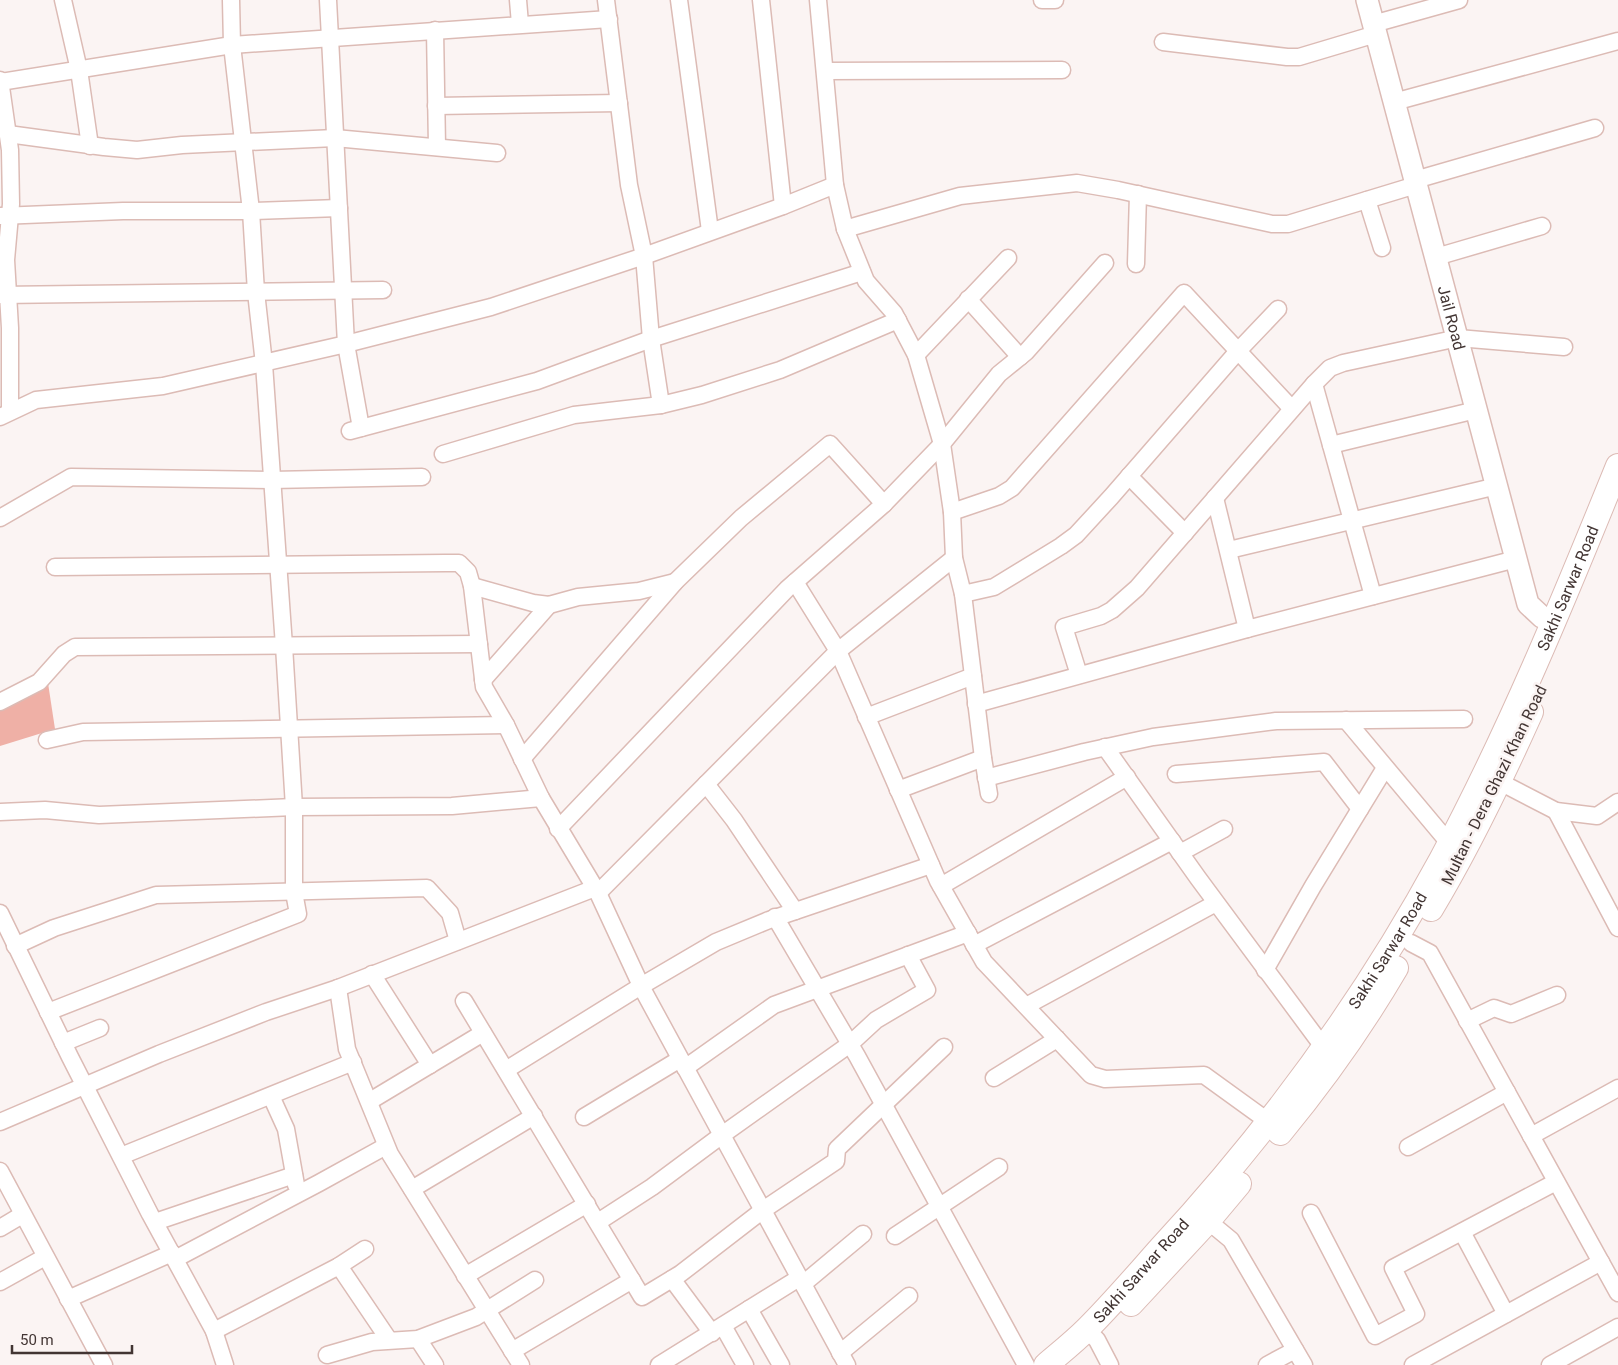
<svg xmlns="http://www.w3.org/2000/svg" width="1618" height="1365" viewBox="0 0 1618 1365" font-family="Roboto,sans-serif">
  <rect width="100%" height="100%" fill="#fbf4f3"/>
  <polygon fill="#efb0a6" points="48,683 55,729 0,746 0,709"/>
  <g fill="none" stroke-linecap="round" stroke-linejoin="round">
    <defs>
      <g id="minor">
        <polyline points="63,0 79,70 90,146"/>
        <polyline points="328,0 346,344 361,428"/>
        <polyline points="518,0 520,24"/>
        <polyline points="606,0 629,185 644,256 651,339 661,405"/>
        <polyline points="679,0 710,231"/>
        <polyline points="761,0 783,206"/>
        <polyline points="818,0 835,185 845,229 866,281 894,313 916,355 942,444 952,512 954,558 963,594 983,758 989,794"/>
        <polyline points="1042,0 1055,0"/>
        <polyline points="1373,24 1459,0"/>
        <polyline points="435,30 437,147"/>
        <polyline points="1163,42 1287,57 1299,57 1376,34"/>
        <polyline points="825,71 1062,70"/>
        <polyline points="0,80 10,150 11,204 6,260 10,328 10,411"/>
        <polyline points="0,82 232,45 609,19"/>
        <polyline points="1394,102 1618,41"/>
        <polyline points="436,106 619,103"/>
        <polyline points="8,134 104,147 137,150 182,145 335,138 497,153"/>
        <polyline points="1415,180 1595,128"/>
        <polyline points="1367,200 1382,248"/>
        <polyline points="0,216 123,211 251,211 339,208"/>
        <polyline points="845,229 960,196 1077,183 1118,190 1272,224 1288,224 1416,185"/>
        <polyline points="1436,257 1542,226"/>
        <polyline points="1136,264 1138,194"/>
        <polyline points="0,295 383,290"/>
        <polyline points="968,299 1020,357"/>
        <polyline points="916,355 1008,258"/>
        <polyline points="1314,384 1373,596"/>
        <polyline points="0,417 36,400 163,386 346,344 491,307 644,256 783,206 835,185"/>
        <polyline points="350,431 537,381 651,339 862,272"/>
        <polyline points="1331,445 1476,410"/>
        <polyline points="443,454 574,415 661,405 702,395 780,370 898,320"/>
        <polyline points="1129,476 1185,533"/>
        <polyline points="1215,498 1247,629"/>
        <polyline points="952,512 999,496 1012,488 1184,293 1292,409"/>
        <polyline points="0,518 71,477 271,480 422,477"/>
        <polyline points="1229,550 1497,486"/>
        <polyline points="55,567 445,563 459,563 468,572 472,586 484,687 506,725 541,798 598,893 643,990 847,1365"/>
        <polyline points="795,582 838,651 938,881 984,962 1091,1075 1105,1079 1204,1075 1269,1122"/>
        <polyline points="472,586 533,603 549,605 578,597 639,591 675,582"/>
        <polyline points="963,594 994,587 1061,546 1076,535 1111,497 1238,351 1278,309"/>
        <polyline points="1079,675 1064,627 1101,616 1112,610 1137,588 1314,384 1330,368 1343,363 1458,338 1564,347"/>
        <polyline points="483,680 549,605"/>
        <polyline points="0,702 39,682 64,654 75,647 479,644"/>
        <polyline points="976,704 1247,629 1516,559"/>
        <polyline points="866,717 973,676"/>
        <polyline points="1346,720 1449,843"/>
        <polyline points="47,740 83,732 506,725"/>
        <polyline points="1105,747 1198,878 1324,1048"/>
        <polyline points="522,759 675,582 741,518 830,444 884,504"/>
        <polyline points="1176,774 1324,762 1360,809"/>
        <polyline points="986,778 1084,752 1153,737 1276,721 1464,719"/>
        <polyline points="1500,782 1556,811 1597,816 1618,802"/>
        <polyline points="706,784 734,820 795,911"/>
        <polyline points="898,790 983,758"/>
        <polyline points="1556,811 1618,928"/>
        <polyline points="0,812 45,810 99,815 294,807 452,806 541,798"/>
        <polyline points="558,829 787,589 884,504 942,444 999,374 1026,352 1105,263"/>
        <polyline points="1180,853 1224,829"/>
        <polyline points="941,886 1127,777"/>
        <polyline points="598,893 838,651 954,558"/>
        <polyline points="0,913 70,1057 150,1214 214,1331 225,1365"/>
        <polyline points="775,917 857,1056 1026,1365"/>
        <polyline points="1411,943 1430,953 1618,1293"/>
        <polyline points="974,945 1172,841"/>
        <polyline points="15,946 54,928 156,895 427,888 450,913 458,941"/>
        <polyline points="1265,970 1313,886 1385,768"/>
        <polyline points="372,974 430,1065"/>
        <polyline points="338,988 347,1049 390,1154 521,1365"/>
        <polyline points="464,1001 642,1297 680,1274 763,1210 836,1161 837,1149 944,1047"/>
        <polyline points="1026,1006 1216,903"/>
        <polyline points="48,1012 298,914 294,892 294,807 284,646 264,364 256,292 251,211 232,45 231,0"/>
        <polyline points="1467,1021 1494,1008 1511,1014 1557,995"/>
        <polyline points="63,1043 100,1028"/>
        <polyline points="685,1068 774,1005 968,933"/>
        <polyline points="506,1070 641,986 716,942 769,920 931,865"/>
        <polyline points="994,1078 1057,1039"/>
        <polyline points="271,1096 286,1129 296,1185"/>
        <polyline points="370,1101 483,1033"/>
        <polyline points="584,1117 680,1059"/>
        <polyline points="0,1122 159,1054 266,1012 338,988 595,888"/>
        <polyline points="1531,1136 1618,1088"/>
        <polyline points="1408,1147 1507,1092"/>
        <polyline points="121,1156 353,1062"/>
        <polyline points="0,1171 104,1365"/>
        <polyline points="412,1189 534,1116"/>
        <polyline points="1311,1213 1375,1336 1416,1314 1393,1268 1556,1182"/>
        <polyline points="1208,1221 1231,1240 1304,1365"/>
        <polyline points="155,1222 294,1175"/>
        <polyline points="598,1222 652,1187 722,1135 850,1044 876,1020 927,990 908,955"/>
        <polyline points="0,1228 22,1215"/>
        <polyline points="1462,1232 1506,1314"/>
        <polyline points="895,1236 999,1167"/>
        <polyline points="175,1259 319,1183 386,1146"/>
        <polyline points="339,1266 389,1340"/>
        <polyline points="465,1276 587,1204"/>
        <polyline points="672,1279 712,1333"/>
        <polyline points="0,1282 45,1257"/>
        <polyline points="803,1284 863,1234"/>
        <polyline points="68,1299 172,1253"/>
        <polyline points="749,1309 781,1365"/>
        <polyline points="723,1326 745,1365"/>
        <polyline points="1086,1329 1097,1340 1110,1365"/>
        <polyline points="214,1331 339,1266 365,1249"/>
        <polyline points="418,1339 435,1365"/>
        <polyline points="512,1351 632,1280"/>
        <polyline points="840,1353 909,1296"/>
        <polyline points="327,1355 372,1342 418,1339 476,1317 535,1280"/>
        <polyline points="659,1365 799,1278"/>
        <polyline points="1267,1365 1295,1350"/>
        <polyline points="1413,1365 1601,1262"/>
        <polyline points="1550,1365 1618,1327"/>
      </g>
      <g id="major">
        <path id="s1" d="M1367,0L1528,604L1542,617L1554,622"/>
      </g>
      <g id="highway">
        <path d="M1431,909C1469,846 1501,779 1531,712"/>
        <path d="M1280,1133C1323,1081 1362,1026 1396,968"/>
        <polyline points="1131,1304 1208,1221 1239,1184"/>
        <path id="s2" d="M1046,1365C1060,1353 1074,1342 1087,1329C1112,1304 1136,1276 1160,1249C1269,1131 1364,1002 1441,860C1509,733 1564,599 1618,466"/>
      </g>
    </defs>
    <use href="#minor" stroke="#dcbbb5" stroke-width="19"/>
    <use href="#major" stroke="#dcbbb5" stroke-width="24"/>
    <use href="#highway" stroke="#dcbbb5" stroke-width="26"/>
    <use href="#minor" stroke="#fff" stroke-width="16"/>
    <use href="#major" stroke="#fff" stroke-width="21"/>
    <use href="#highway" stroke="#fff" stroke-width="24"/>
  </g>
  <g text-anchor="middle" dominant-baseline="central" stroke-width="5" stroke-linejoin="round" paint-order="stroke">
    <g font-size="16" fill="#423533" stroke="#fbf4f3">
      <text stroke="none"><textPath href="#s1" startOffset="329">Jail Road</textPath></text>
      <text stroke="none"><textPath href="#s2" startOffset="944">Sakhi Sarwar Road</textPath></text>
      <text transform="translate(1494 785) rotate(-64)">Multan - Dera Ghazi Khan Road</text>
      <text stroke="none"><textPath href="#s2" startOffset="539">Sakhi Sarwar Road</textPath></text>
      <text stroke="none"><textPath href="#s2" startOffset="134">Sakhi Sarwar Road</textPath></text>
    </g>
  </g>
  <path d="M12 1345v8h120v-8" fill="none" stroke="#423533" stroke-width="2.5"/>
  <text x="20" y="1345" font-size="15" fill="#423533" stroke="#fbf4f3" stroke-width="4" paint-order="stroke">50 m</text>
</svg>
